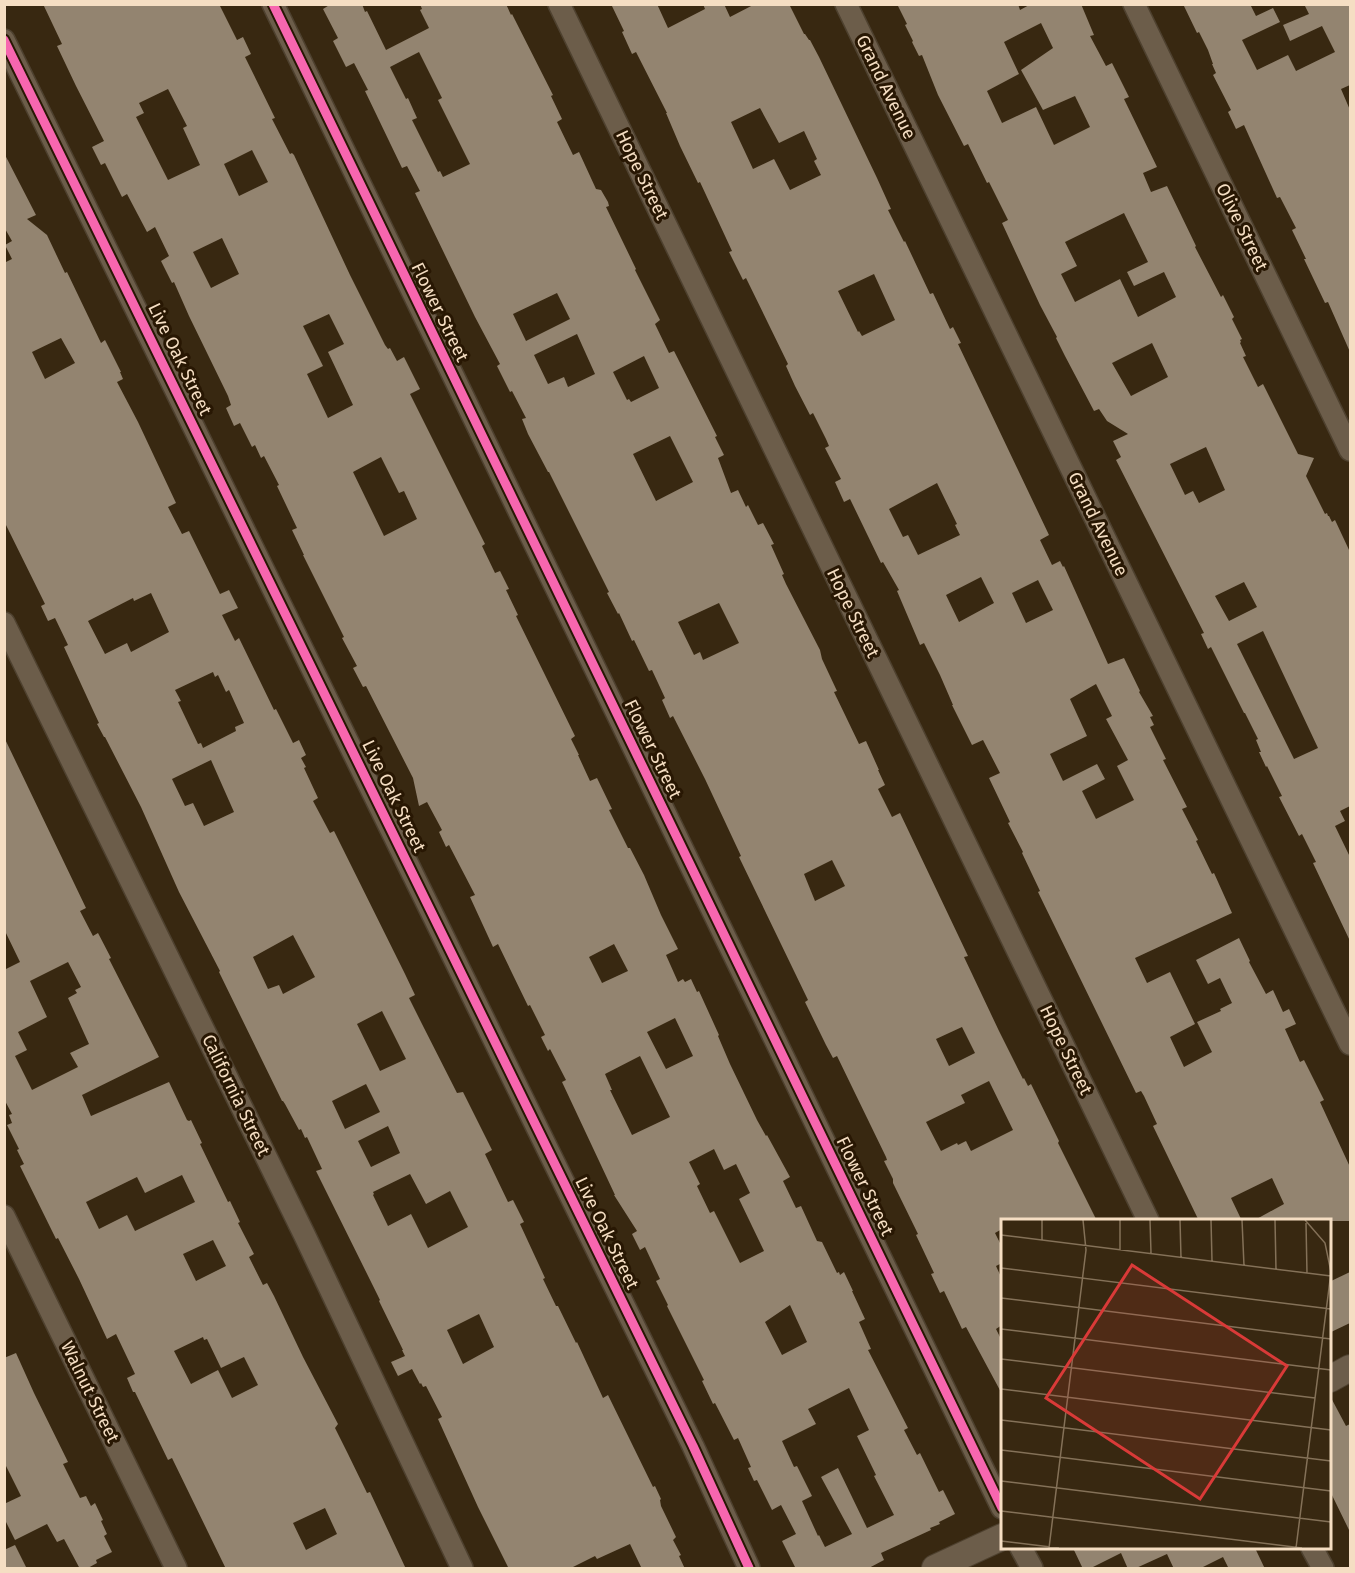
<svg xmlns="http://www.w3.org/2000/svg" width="1355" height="1573" viewBox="0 0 1355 1573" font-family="'Fira Sans',sans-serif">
  <rect width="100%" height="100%" fill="#382811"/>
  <g fill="#938470" fill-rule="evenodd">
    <path d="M43,4H219L237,40L243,37L251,54L245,57L275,118L272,119L290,154L292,153L294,155L350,275L385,345L388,349L390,348L397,361L404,357L420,389L410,394L485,544L482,546L495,573L500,571L509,589L506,590L518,615L516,616L575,736L571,739L579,755H578L590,781L597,778L612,809L609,810L628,848H630L644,875L661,915L678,949L666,955L678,982L683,979L685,982L691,979L697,992L699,991L719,1035L718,1036L730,1064L757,1120L766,1136L767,1135L790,1177L783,1181L796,1208L801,1206L817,1241L822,1242L837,1273L839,1272L840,1275L844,1272L853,1291H852L865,1319L859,1322L871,1349L868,1350L908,1428L904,1430L917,1455L920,1453L939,1492L943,1490L955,1514L939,1522L940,1524L930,1528L931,1530L881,1553L884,1560L867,1569H796L782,1541L796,1534L781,1505L772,1510L757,1480L754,1481L748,1468L751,1467L738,1438L734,1440L715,1403L713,1404L702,1381L704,1380L667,1306L668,1305L656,1281L660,1279L645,1247L640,1250L632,1234L637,1231L614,1195H615L562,1082L566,1080L550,1049L548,1051L541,1037L545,1035L530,1005L528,1006L498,944L493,947L470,897L475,895L449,845L446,847L439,832L442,830L427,802L419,806L413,778L366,686L363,687L353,668L357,666L342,638L344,637L303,555H304L292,530L297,528L277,486L279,485L264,456L261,458L255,445L252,447L240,423L234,426L226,408L231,405L228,396L189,316L174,282L172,283L161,261L169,256L155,227L147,232L127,194L122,197L105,163L101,165L92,147L104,141L76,86L57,46L62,44ZM168,89L187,126L183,128L200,165L168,180L136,117L144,113L139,103ZM252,150L268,182L239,196L224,164ZM222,238L239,274L211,288L193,252ZM329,314L344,344L328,352L353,405L328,418L307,374L323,366L303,326ZM381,457L399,493L404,491L417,519L384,536L353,472ZM614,944L628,971L602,983L589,957ZM675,1018L693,1056L666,1069L647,1032ZM640,1056L670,1117L632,1135L610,1090H612L605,1074ZM714,1149L724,1170L736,1164L750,1193L739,1199L764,1251L740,1263L714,1211L710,1213L697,1186L700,1184L689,1162ZM790,1305L807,1342L782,1355L765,1322ZM849,1388L869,1430L857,1436L876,1475L874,1476L894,1515L867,1528L838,1468L821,1477L852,1534L825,1547L819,1535L818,1536L802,1501L812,1496L797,1466L794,1467L782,1441L816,1424L808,1409Z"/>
    <path d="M331,4H362L365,12L367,11L386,50L429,28L420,10L422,9L420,4H506L511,15L512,14L553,95L551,96L562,119L557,122L573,155L579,152L596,189L601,190L608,202L609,206L606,207L636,269L635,270L660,320L655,324L669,353L674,351L717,436L715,437L724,455L718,458L731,493L738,490L746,507L748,505L758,525L763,523L774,544L771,545L784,574L782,575L786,584L820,650L822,659L837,691L834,692L859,744L866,741L879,770H878L885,785L878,789L892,817L900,813L968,956L964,957L999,1031L1023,1079L1024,1078L1028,1086L1031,1084L1059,1141L1058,1143L1097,1221H1002V1229L995,1233L1002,1247V1263L996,1266L1002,1279V1325L996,1329L1002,1341V1394L966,1327L962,1329L944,1291L940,1293L931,1274L934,1273L916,1235L918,1234L893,1183V1179L884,1161L887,1160L886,1157L837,1056L833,1058L826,1045L805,1002L808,1000L739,857L741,856L705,779L673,716L670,718L662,700L665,698L652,670L649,671L634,640L632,641L619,613L618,614L607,593L609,592L549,472H548L528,434L522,419L526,418L512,391L510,392L497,366L500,364L475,317L415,193L420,191L407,166L402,168L365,91L368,90L354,63L346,67L333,41L338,38L323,9ZM419,52L442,98L438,100L470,164L443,177L440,171L438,172L412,120L417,118L408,98L406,99L390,67ZM557,293L570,319L526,341L513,314ZM577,334L595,374L568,387L564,377L548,384L534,355ZM644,356L659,388L631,402L629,399L627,400L613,372ZM670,436L693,482L656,501L633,454ZM719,603L739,643L703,660L700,652L694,655L678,622ZM832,860L845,886L815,901L804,874ZM962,1027L975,1053L949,1066L936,1039ZM989,1081L1013,1130L971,1151L966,1141L958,1145L957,1143L941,1151L926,1122L965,1103L961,1095Z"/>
    <path d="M611,4H657L668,28L705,9L703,4H724L730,17L755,4H789L804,34H805L809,40H810L819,57L877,178L891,209L888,210L904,242L905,241L930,294L933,293L950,329L953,327L961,343L958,344L1049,535L1040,540L1052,565L1060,561L1063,567L1064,566L1108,664L1124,658L1140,691L1139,692L1153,716L1150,717L1154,725L1150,727L1166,759L1163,760L1187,807L1182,809L1198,840L1196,841L1212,874L1214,873L1232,913L1135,958L1147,983L1170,972L1195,1024L1170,1037L1184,1067L1212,1052L1197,1022L1221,1011L1220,1009L1232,1003L1220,978L1208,984L1196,960L1239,938L1250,961L1249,962L1266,994L1273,990L1283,1012L1289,1009L1296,1024L1285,1029L1300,1062L1304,1060L1324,1100L1320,1102L1350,1167V1221H1253L1284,1204L1272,1178L1231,1198L1242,1221H1199L1153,1126L1157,1124L1144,1096L1141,1091L1136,1093L1038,892L1040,891L1022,853L1023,852L1008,823L1010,822L989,778L1000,773L983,740L972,745L952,705H953L940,675L924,643L920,645L897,591L899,590L883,562L881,563L851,501L850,499L844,502L835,482L841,479L825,448L829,446L826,439L813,413L810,415L795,386L786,366L788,364L746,278L743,280L729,252L732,251L700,182L698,183L680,146L666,113H667L636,52L632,54L622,32L624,31ZM760,108L779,143L804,131L817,159L814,161L821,175L790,190L774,159L753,169L731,122ZM874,274L895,320L862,336L859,331L858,332L838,291ZM937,483L957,524L955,525L960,535L918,555L908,535L903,537L889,509ZM981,577L994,603L959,622L946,595ZM1038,580L1053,610L1026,623L1012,593ZM1096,684L1112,716L1106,719L1128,760L1117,766L1134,800L1096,819L1082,791L1105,779L1097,764L1063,781L1050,754L1087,736L1070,699Z"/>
    <path d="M897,4H1018L1020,10L1031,4H1081L1094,35L1090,36L1106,66L1112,63L1129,97L1124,99L1157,167L1143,173L1151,192L1167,186L1196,246L1195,247L1221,297L1223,295L1234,317L1232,319L1242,339L1240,340L1241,342L1240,343L1246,356L1243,357L1258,387L1263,384L1298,454L1314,458L1306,476L1325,514L1327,513L1328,516H1329L1332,522L1335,520L1350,552V806L1340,811L1345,821L1335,826L1350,857V941L1313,863L1316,862L1302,834L1299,836L1279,797L1282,796L1267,766L1266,767L1259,752H1261L1256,740L1258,739L1245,713H1244L1211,647L1208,649L1201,634L1204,633L1116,460L1121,457L1113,441L1128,434L1107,421L1099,409L1094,411L1065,356L1056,338L1057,337L1040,305L1002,223L1008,220L989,182L987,183L968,144L964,146L938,95L922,55L919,56L912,42L913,41L905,25L907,24ZM1041,23L1053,48L1021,70L1043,110L1075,96L1090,127L1054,145L1036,107L1002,123L987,91L1019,74L1004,42ZM1124,213L1148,262L1127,272L1134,286L1164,272L1176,297L1138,317L1120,279L1075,302L1061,274L1077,266L1065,242ZM1152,343L1168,377L1131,396L1112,363ZM1206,447L1225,490L1199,503L1193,491L1185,495L1170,464ZM1244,582L1257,607L1229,621L1215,596ZM1263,631L1318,748L1294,759L1237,644Z"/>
    <polygon points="1183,4 1250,4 1256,16 1273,8 1280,22 1242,40 1257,70 1288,55 1296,71 1335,52 1322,26 1290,41 1283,25 1309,14 1304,4 1350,4 1350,85 1341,89 1350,110 1350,352 1328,302 1325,303 1304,259 1306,259 1292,230 1296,228 1280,197 1277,198 1244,125 1236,129 1228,112 1231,110 1213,75 1216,73 1212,64 1213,64 1208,50 1199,32 1197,33"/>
    <path d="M4,153L36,215L27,219L47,235L65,273L67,272L101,343L105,340L121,372H120L123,379L117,382L138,422L176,503L168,507L182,534L189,531L220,594L229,590L238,608L222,615L235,641L239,638L274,710L276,709L293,743L299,740L306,755L301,758L306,767L304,768L318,798L313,801L330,833L334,831L336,835L405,974L415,995L409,998L422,1024L457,1093L463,1092L492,1150L485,1154L508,1202L513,1200L524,1222L520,1224L545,1278L543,1279L556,1306H558L576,1343L577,1342L603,1398L608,1395L653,1487L655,1486L661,1499L660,1500L661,1506L676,1537L673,1540L681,1555L679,1556L685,1569H642L630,1544L597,1559L595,1556L569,1569H509L478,1507L438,1419L442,1417L426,1386L423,1387L421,1383L420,1384L412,1369L398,1376L391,1362L405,1356L402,1350H403L379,1301L380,1300L316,1171L322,1169L307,1137L305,1138L301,1129L299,1130L285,1104L283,1101H282L219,972L220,971L179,892L141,807L105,737H104L97,724L99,723L92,708L64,647L68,645L55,618L48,621L41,606L45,604L4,521V263L12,259L5,245L12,241L4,227ZM61,338L75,363L45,379L32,352ZM151,593L169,632L131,652L127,643L105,654L88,621L133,598L134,601ZM213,672L215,677L218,675L226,692L229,690L244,723L235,727L236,731L203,748L201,743L198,744L178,702L181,701L175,690ZM211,760L234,812L204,826L193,803L185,806L172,779ZM293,935L315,977L283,994L279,985L268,989L253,957ZM382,1011L406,1059L380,1071L357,1024ZM366,1084L380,1112L345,1129L332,1101ZM388,1126L400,1153L371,1167L358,1141ZM410,1174L426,1204L450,1191L468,1227L428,1248L411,1214L388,1226L373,1195L374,1194L373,1192ZM479,1314L494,1347L463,1364L447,1330Z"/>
    <path d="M4,737L86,908L80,911L93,936L98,933L111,958L109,959L159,1057L82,1095L91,1116L169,1082L187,1120L189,1121L191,1120L202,1143L200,1144L228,1202L230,1201L240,1222L238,1223L254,1254L249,1257L263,1285L267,1283L274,1296L303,1357L338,1424L335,1428L348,1454L367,1493L370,1492L406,1569H226L172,1458L168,1460L135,1392H133L127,1378L135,1374L116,1334L107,1339L79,1279L58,1238L56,1239L20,1166L24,1164L17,1150L19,1149L7,1125L12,1123L9,1115L12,1114L4,1099V970L20,962L4,929ZM68,962L81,987L75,990L77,993L68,998L89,1044L70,1053L78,1067L32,1090L15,1056L27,1050L18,1032L47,1017L30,981ZM182,1175L195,1202L135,1231L127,1215L99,1229L86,1202L137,1177L145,1193ZM213,1240L226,1266L196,1281L183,1254ZM203,1337L204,1340L207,1339L221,1368L244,1357L258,1385L232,1398L218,1370L191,1384L174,1351ZM325,1508L337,1534L306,1550L293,1523Z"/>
    <polygon points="1350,1272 1350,1323 1329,1333 1329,1282"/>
    <polygon points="16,1353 34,1393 68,1462 63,1464 80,1498 86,1496 91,1506 95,1503 103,1520 101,1521 107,1534 104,1536 112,1552 96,1560 97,1563 86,1569 80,1569 64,1539 57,1542 47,1524 15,1540 4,1518 4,1504 21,1496 4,1462 4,1358"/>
    <polygon points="1329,1394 1346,1426 1350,1424 1350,1532 1329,1489"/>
    <polygon points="15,1545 27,1569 4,1569 4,1550"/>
    <polygon points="1073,1548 1255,1548 1265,1569 1229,1569 1223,1557 1199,1569 1174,1569 1167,1554 1134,1569 1128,1569 1121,1553 1089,1569 1083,1569"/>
  </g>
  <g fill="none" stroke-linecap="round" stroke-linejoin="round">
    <defs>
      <g id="minor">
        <polyline points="273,4 1002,1508"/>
        <polyline points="559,4 1148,1220"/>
        <polyline points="846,4 1350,1044"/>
        <polyline points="1134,4 1350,450"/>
        <polyline points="4,40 693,1446 749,1568"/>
        <polyline points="4,623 304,1234 462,1568"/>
        <polyline points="4,1216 176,1568"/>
        <polyline points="1021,1548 1032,1568"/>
        <polyline points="1312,1548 1323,1568"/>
      </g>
      <g id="tertiary">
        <polyline points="1330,1379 1350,1368"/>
        <polyline points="935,1568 1002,1537"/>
      </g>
    </defs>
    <use href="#minor" stroke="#4e412f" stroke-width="24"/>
    <use href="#tertiary" stroke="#4e412f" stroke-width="28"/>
    <use href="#minor" stroke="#6c5d4a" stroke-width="21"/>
    <use href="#tertiary" stroke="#6c5d4a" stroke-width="26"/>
    <defs>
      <g id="cycleway">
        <polyline points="273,4 1002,1508"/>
        <polyline points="4,40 693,1446 749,1568"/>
      </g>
    </defs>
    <use href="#cycleway" stroke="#281703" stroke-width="13"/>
    <use href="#cycleway" stroke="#f766af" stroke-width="9"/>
  </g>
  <g text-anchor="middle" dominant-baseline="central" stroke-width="6" stroke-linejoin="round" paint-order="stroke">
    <g font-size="18" fill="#f5dec3" stroke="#281703">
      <text transform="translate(886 87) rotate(64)">Grand Avenue</text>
      <text transform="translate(642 175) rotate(64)">Hope Street</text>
      <text transform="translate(1242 227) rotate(64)">Olive Street</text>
      <text transform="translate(440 312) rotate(64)">Flower Street</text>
      <text transform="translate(180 359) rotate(64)">Live Oak Street</text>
      <text transform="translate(1098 524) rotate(64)">Grand Avenue</text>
      <text transform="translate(853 613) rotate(64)">Hope Street</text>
      <text transform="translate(653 749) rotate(64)">Flower Street</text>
      <text transform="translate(394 796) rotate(64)">Live Oak Street</text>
      <text transform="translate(1066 1050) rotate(64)">Hope Street</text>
      <text transform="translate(236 1095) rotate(64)">California Street</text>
      <text transform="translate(865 1186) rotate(64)">Flower Street</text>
      <text transform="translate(607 1233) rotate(64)">Live Oak Street</text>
      <text transform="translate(90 1392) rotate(64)">Walnut Street</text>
    </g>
  </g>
  <g transform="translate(1001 1219)">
    <rect width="330" height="330" fill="#382811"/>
    <path fill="none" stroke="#847158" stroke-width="1.5" d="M119,1V31M149,1L150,34M179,1L180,39M210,1L211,42M241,1L243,47M274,1L275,51M305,4L306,54M0,16L330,57M41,21V1M0,49L330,90M0,79L330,120M0,110L330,151M0,140L314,179M0,170L330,211M0,201L330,242M0,231L330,272M0,262L330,303M0,292L301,329M0,322L58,329M48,329L85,31L82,1M295,329L330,53L324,24L304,1"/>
    <path fill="#d93a38" fill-opacity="0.15" stroke="#d93a38" stroke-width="3" d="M131,46L286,147L199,280L45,179Z"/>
    <rect width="330" height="330" fill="none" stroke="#f5dec3" stroke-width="3"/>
  </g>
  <rect width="1355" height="1573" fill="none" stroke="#f5dec3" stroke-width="12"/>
</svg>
